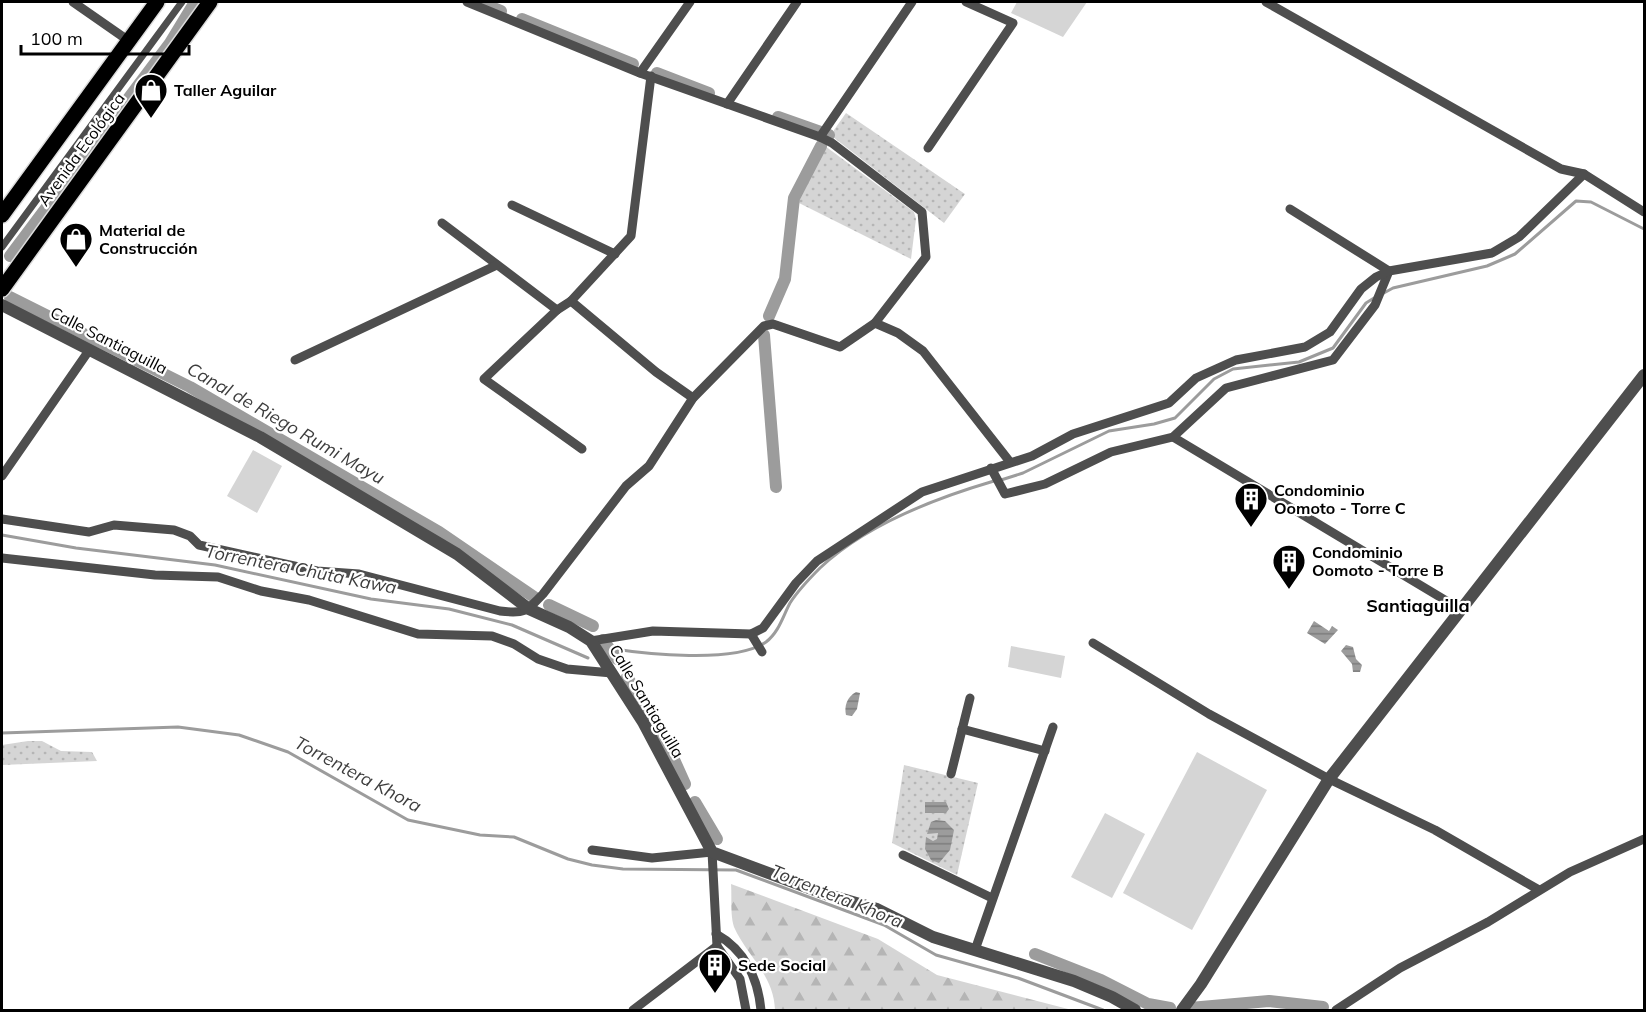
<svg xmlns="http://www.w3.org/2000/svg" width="1646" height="1012" viewBox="0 0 1646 1012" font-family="Mulish,sans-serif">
  <defs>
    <pattern id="green-dots" width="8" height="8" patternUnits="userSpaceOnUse" patternTransform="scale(1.5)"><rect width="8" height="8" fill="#d5d5d5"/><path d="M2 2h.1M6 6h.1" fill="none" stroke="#b5b5b5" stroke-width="1.8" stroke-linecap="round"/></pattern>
    <pattern id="forest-firs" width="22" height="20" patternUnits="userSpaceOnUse" patternTransform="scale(1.5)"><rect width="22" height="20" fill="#d5d5d5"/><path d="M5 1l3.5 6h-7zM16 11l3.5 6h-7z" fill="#b5b5b5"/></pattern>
    <pattern id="water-rules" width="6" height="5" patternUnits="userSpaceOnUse" patternTransform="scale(1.5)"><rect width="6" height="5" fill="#9c9c9c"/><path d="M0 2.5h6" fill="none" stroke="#7d7d7d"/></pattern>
  </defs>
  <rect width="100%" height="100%" fill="#fff"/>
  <g fill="url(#green-dots)">
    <polygon points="846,113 965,194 944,223 833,137 834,130"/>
    <polygon points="825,146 914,212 916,219 911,259 797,202"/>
    <polygon points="28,741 42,741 61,751 92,752 97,761 2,765 2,745"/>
    <polygon points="904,765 978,783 957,875 892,843"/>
  </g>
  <path fill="url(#forest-firs)" d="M731,884L878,939L937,975L1072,1010H775C774,975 747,956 734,927C730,915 732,897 731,884Z"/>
  <g fill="#d5d5d5">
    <polygon points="1017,2 1087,2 1063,37 1011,13"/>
    <polygon points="253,450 282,466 257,513 227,496"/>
    <polygon points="1011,646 1065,656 1061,678 1008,667"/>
    <polygon points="1197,752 1267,790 1192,930 1123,893"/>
    <polygon points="1105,813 1145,834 1112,898 1071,877"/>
  </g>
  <g fill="url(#water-rules)">
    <polygon points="1314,621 1329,631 1332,626 1338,630 1325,644 1307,633"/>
    <polygon points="1346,645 1353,647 1356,659 1362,665 1360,672 1353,672 1352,664 1341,651"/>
    <path d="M856,692L860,693L857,709L852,716L846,715C844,706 847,697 856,692Z"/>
    <polygon points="925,802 946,802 949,809 946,813 925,813"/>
    <polygon points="936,820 945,821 954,830 950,850 939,863 931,860 925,849 926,837 933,841 937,839 938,833 927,834 931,822"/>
  </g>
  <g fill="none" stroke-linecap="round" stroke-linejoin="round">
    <g stroke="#9c9c9c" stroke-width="3">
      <polyline points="1382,294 1393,288 1487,266 1515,254 1576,201 1591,202 1644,229"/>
      <polyline points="1001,480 1023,473 1109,431 1154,424 1175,418 1214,379 1233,369 1299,362 1333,348 1366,303 1374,298"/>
      <polyline points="2,535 76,548 215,565 371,599 449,609 512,625 588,658"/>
      <path d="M608,648C645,654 735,664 766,642C779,632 783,616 790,603C797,592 810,578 820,568C864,526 936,498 994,481"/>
      <polyline points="2,733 178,727 239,735 288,752 408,820 480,835 514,837 568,859 592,865 623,869 736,870 884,925 936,955 1018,978 1103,1010"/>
    </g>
    <g stroke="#9c9c9c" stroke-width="12">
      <polyline points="479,2 501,11"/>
      <polyline points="522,19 633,64"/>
      <polyline points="657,73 709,93"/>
      <polyline points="778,117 829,135"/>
      <polyline points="10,256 170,43 195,2"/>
      <polyline points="10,297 190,387 439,532 534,597"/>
      <polyline points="769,316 785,279 794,198 821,146"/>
      <polyline points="764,335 776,487"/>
      <polyline points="549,605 593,626"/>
      <polyline points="603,640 617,659"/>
      <polyline points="627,677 663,735 685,784"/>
      <polyline points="695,802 717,839"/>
      <polyline points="1035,954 1101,980 1148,1004 1170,1008"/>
      <polyline points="1190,1008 1269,1001 1323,1007"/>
    </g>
    <defs>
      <g id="primary">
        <polyline points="2,215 157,2"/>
        <polyline points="2,289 210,2"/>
      </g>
    </defs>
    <use href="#primary" stroke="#dbdbdb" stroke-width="18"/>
    <polyline stroke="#4e4e4e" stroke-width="7" points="2,247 182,2"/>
    <g stroke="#4e4e4e" stroke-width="9">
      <polyline points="73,2 129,41"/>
      <polyline points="1266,2 1561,169 1584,174 1644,212"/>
      <polyline points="640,73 690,2"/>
      <polyline points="727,104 797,2"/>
      <polyline points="820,137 912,2"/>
      <polyline points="928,148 1013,23 966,2"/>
      <polyline points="512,205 615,254"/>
      <polyline points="442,223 557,310"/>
      <polyline points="571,301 656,372 693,398"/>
      <polyline points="875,323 898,333 923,351 1010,462"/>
      <polyline points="295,360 497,265"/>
      <polyline points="1173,437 1460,609"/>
      <polyline points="582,449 484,379 557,310 571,301 631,236 651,76"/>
      <polyline points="991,468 1005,494 1045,484 1111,452 1173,437 1226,388 1333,360 1375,305 1389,271 1290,209"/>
      <polyline points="2,476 90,349"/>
      <path d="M2,519L89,532L114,525L174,530L190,536L199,545L317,571L359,574L500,611C524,614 526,612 543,594L626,486L649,466L693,398L764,326L773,324L840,347L875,323L926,257L922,212L832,143L820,137L640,73L467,2"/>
      <polyline points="2,558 155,575 218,577 261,591 309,600 418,634 492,636 514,644 538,659 567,669 612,673"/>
      <polyline points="751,634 762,652"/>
      <polyline points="591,641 653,631 751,634 763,628 796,583 817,561 922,492 1032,456 1073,434 1169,403 1196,378 1236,360 1305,347 1330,332 1361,289 1376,277 1389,271 1492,253 1519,237 1584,174"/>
      <polyline points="1093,643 1209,714 1329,779 1435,830 1539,890"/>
      <polyline points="962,729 1045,751"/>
      <polyline points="951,774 970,698"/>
      <polyline points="592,850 652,858 712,852 717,946 740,979 746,1010"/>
      <polyline points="903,855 992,898"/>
      <path d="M716,934C745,950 758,979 761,1010"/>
      <polyline points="975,950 1053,727"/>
      <polyline points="633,1010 717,946"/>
      <polyline points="1336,1010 1400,968 1488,922 1570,872 1644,839"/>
    </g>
    <g stroke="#4e4e4e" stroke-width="12">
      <polyline points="2,305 260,437 457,554 529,609 569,627 591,641 643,722 712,852 825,894 877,909 933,937 1074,981 1112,997 1135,1010"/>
      <polyline points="1182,1010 1201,984 1329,779 1644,375"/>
    </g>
    <use href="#primary" stroke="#000" stroke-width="15"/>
  </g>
  <defs>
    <symbol id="shop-pin" viewBox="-11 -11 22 30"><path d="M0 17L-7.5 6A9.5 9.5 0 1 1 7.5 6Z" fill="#000" stroke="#fff"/><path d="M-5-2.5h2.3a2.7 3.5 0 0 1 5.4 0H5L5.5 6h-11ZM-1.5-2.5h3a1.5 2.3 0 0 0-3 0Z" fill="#fff"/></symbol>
    <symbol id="building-pin" viewBox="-11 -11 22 30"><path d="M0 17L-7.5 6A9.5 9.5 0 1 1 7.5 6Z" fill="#000" stroke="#fff"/><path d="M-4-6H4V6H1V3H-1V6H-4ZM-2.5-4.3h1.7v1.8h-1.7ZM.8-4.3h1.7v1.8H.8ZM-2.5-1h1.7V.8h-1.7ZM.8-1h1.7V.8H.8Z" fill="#fff"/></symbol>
  </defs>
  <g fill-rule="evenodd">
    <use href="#shop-pin" x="132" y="71" width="38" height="52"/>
    <use href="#shop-pin" x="57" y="220" width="38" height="52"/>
    <use href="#building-pin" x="1232" y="480" width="38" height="52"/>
    <use href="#building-pin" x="1270" y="542" width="38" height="52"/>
    <use href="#building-pin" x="696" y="946" width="38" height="52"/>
  </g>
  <g text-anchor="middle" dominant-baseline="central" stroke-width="4.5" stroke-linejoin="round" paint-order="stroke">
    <g font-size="16" font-weight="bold" fill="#000" stroke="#fff" text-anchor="start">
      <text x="174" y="90">Taller Aguilar</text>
      <text x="99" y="230">Material de<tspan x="99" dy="18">Construcción</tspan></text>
      <text x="1274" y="490">Condominio<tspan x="1274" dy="18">Oomoto - Torre C</tspan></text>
      <text x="1312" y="552">Condominio<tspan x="1312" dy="18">Oomoto - Torre B</tspan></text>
      <text x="738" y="965">Sede Social</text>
    </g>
    <g font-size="16" fill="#000" stroke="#fff">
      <text transform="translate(81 149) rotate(-54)">Avenida Ecológica</text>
      <text transform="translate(109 340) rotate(27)">Calle Santiaguilla</text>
      <text transform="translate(647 701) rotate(59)">Calle Santiaguilla</text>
    </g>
    <g font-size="18" font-style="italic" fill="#3d3d3d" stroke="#fff">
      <text transform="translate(286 423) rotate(30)">Canal de Riego Rumi Mayu</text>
      <text transform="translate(301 569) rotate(11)">Torrentera Chuta Kawa</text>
      <text transform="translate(358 774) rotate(28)">Torrentera Khora</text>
      <text transform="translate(837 896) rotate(22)">Torrentera Khora</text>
    </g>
    <g font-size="18" font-weight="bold" fill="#000" stroke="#fff">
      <text x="1418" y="605">Santiaguilla</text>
    </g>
  </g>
  <rect width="1646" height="1012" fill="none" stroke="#000000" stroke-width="6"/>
  <path d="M21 45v9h168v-9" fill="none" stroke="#000000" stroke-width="3"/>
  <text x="30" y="45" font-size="18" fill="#000000" stroke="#ffffff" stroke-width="4.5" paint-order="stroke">100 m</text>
</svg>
